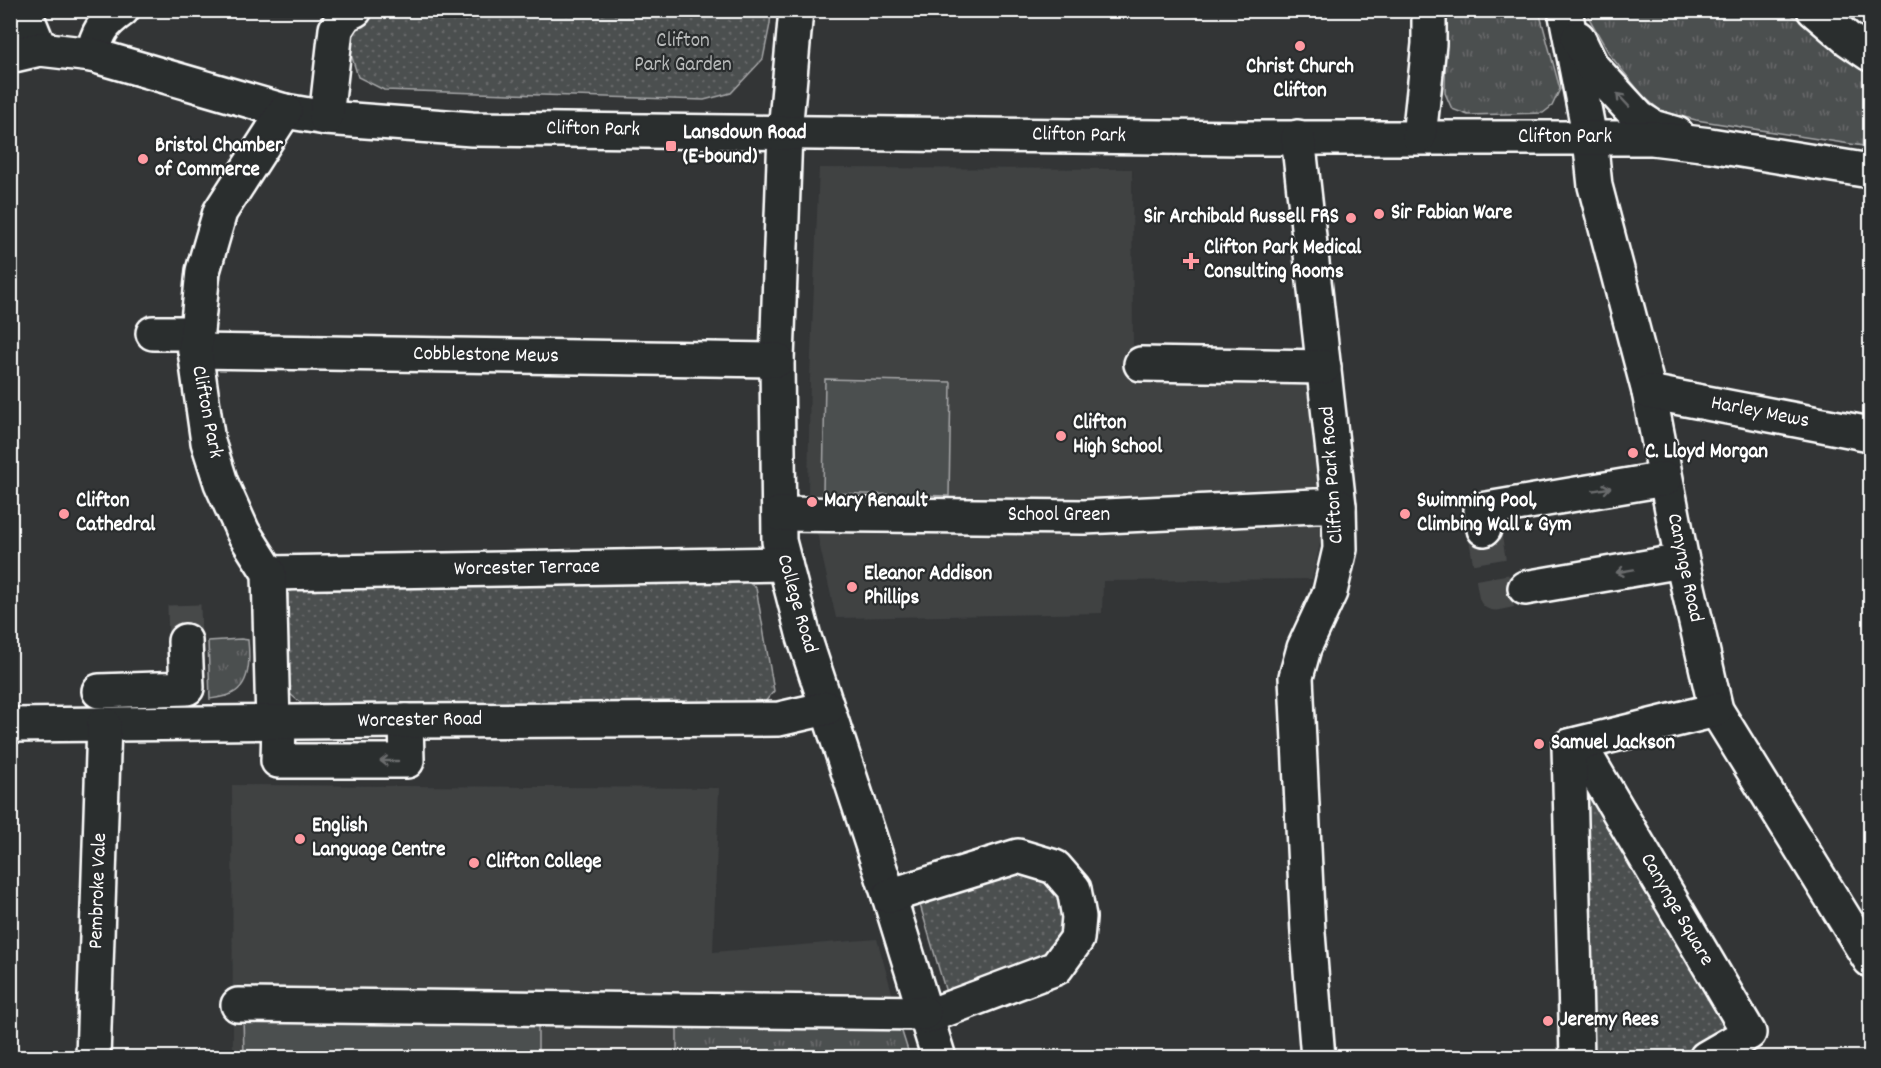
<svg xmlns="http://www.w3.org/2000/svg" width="1881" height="1068" viewBox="0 0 1881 1068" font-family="Dekko,sans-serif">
  <defs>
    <pattern id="grass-tufts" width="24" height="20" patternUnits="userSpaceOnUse" patternTransform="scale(1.5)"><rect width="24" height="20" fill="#4c4f50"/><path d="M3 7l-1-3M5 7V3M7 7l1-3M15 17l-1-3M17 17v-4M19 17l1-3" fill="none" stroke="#67696a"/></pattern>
    <pattern id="garden-dots" width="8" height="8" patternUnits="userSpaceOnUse" patternTransform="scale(1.5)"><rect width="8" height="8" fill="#4c4f50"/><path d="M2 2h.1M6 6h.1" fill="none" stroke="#67696a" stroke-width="1.8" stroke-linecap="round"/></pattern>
  </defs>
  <rect width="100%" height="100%" fill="#333536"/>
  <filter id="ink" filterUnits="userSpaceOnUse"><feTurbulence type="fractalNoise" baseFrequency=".0167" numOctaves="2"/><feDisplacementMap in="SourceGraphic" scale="12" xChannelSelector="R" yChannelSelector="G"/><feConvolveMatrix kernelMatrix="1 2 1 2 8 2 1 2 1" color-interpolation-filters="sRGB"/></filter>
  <g filter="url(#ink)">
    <g fill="#404243">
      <polygon points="819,168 1132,169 1133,352 1303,351 1323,530 1312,579 1103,581 1102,613 836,618 808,493 810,379"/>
      <polygon points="232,785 719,788 713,952 877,939 910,1057 233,1057"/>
    </g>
    <g fill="url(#grass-tufts)" stroke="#a6a7a8" stroke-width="1.5">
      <polygon points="1446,11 1539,11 1560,89 1552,106 1543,113 1468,115 1452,109 1445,93"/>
      <polygon points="1585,11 1786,11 1870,69 1870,147 1696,120 1661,111 1643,96 1610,55"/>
      <path d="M241,639L248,640C250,659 251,687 229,695C223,697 216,698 210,699L208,641Z"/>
      <polygon points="897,1016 910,1057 677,1057 677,1019"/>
    </g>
    <g fill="url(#garden-dots)" stroke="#a6a7a8" stroke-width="1.5">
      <polygon points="375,11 771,11 770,24 763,59 731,93 704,100 384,90 358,77 351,54 352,34"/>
      <polygon points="738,575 756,588 774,691 764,703 303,705 289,693 288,592 303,583"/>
      <polygon points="1582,779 1733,1030 1682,1057 1588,1057"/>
      <polygon points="1007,874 1029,876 1051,886 1066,905 1065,929 1054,949 947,996 920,905"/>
    </g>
    <g fill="#4c4f50" stroke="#a6a7a8" stroke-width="1.5">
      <polygon points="825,379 951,382 949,496 823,493"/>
      <polygon points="243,1014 538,1016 538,1057 244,1057"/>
    </g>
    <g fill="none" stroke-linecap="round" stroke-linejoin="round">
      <g stroke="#47494a" stroke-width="33" stroke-dasharray="33 16" stroke-linecap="butt">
        <polyline points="1484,529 1495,594 1525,588"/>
        <polyline points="184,605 185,641"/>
      </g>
      <defs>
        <g id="minor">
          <polyline points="24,10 40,49"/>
          <polyline points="796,10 785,132 777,360 779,541 804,637 889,896 939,1058"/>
          <polyline points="1565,10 1590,138 1595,186 1649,392 1682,561 1716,710 1870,960"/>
          <polyline points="1814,10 1848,39 1870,54"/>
          <polyline points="1578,38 1592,67 1639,118 1653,127 1677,134"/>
          <path d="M92,55C98,32 102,24 122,10"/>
          <polyline points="10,56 40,49 92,55 285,111 326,118 472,129 1244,138 1652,138 1710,145 1870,171"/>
          <polyline points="326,118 336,29 345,15 355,10"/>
          <polyline points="1298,137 1339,506 1340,549 1330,592 1304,648 1296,677 1308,933 1318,1058"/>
          <polyline points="1419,137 1429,44 1429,10"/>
          <polyline points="153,333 196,333"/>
          <polyline points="195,351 777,360"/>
          <polyline points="1141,364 1324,367"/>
          <polyline points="1649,392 1870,434"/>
          <polyline points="779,514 1084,517 1315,506 1339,506"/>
          <polyline points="1484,529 1481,510 1665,479"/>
          <polyline points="269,573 785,564"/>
          <polyline points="1525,588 1682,561"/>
          <polyline points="99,691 187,688 185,641"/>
          <polyline points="273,723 269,573 243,532 221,483 208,442 195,351 203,271 220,212 285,111"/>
          <polyline points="279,723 278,761 407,761 406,721"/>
          <polyline points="10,725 406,721 779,719 827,708"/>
          <polyline points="1579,744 1749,1033 1706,1058"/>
          <polyline points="889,896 1018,856 1055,867 1074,889 1079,917 1077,939 1056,968 926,1017"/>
          <polyline points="238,1005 924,1013"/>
          <polyline points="93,1058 104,724"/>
          <polyline points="1577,1058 1569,746 1716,710"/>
        </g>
      </defs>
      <use href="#minor" stroke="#fff" stroke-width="38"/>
      <use href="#minor" stroke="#2a2d2e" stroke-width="33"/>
    </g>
    <defs><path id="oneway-shaft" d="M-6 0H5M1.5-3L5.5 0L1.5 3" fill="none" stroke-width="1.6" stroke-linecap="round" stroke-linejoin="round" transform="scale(1.5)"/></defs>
    <g stroke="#6a6c6d">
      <use href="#oneway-shaft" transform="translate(1623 100) rotate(-133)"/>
      <use href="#oneway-shaft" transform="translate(1602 489) rotate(-10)"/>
      <use href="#oneway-shaft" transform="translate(1625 571) rotate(170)"/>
      <use href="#oneway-shaft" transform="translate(389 761) rotate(-180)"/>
    </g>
  </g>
  <g fill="#ff9aa2" stroke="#2a2d2e" stroke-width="2">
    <circle cx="1300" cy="46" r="6"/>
    <rect x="665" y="140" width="12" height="12" rx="3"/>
    <circle cx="143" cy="159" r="6"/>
    <circle cx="1379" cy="214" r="6"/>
    <circle cx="1351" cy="218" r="6"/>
    <path d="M1188 252h6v6h6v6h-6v6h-6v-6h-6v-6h6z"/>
    <circle cx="1061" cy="436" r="6"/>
    <circle cx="1633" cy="453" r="6"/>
    <circle cx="812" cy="502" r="6"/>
    <circle cx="64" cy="514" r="6"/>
    <circle cx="1405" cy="514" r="6"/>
    <circle cx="852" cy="587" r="6"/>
    <circle cx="1539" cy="744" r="6"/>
    <circle cx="300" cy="839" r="6"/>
    <circle cx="474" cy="863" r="6"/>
    <circle cx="1548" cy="1021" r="6"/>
  </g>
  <g text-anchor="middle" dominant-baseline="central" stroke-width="4.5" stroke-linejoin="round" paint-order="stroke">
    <g font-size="21" fill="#b7b9b9" stroke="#2a2d2e">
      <text x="683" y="42">Clifton<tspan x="683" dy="24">Park Garden</tspan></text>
    </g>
    <g font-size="21" font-weight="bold" fill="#fff" stroke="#2a2d2e" text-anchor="start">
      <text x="1300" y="68" text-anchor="middle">Christ Church<tspan x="1300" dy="24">Clifton</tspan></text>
      <text x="683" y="134">Lansdown Road<tspan x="683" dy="24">(E-bound)</tspan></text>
      <text x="155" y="147">Bristol Chamber<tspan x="155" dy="24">of Commerce</tspan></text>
      <text x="1391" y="214">Sir Fabian Ware</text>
      <text x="1339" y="218" text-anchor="end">Sir Archibald Russell FRS</text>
      <text x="1204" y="249">Clifton Park Medical<tspan x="1204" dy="24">Consulting Rooms</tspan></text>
      <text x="1073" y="424">Clifton<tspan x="1073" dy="24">High School</tspan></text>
      <text x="1645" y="453">C. Lloyd Morgan</text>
      <text x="76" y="502">Clifton<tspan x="76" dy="24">Cathedral</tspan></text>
      <text x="824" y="502">Mary Renault</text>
      <text x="1417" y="502">Swimming Pool,<tspan x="1417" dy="24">Climbing Wall &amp; Gym</tspan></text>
      <text x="864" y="575">Eleanor Addison<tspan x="864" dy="24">Phillips</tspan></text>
      <text x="1551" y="744">Samuel Jackson</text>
      <text x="312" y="827">English<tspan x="312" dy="24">Language Centre</tspan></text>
      <text x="486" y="863">Clifton College</text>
      <text x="1560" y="1021">Jeremy Rees</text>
    </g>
    <g font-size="21" fill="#fff" stroke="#2a2d2e">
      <text transform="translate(593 130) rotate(1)">Clifton Park</text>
      <text transform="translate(1079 136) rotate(1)">Clifton Park</text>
      <text x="1565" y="138">Clifton Park</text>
      <text transform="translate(486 356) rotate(1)">Cobblestone Mews</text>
      <text transform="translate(206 412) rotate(79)">Clifton Park</text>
      <text transform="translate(1760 413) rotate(11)">Harley Mews</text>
      <text transform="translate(1333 475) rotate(-94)">Clifton Park Road</text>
      <text x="1059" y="516">School Green</text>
      <text transform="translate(1684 568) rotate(78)">Canynge Road</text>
      <text transform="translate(527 569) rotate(-1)">Worcester Terrace</text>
      <text transform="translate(796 604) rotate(74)">College Road</text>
      <text transform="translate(420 721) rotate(-1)">Worcester Road</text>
      <text transform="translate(99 891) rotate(-88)">Pembroke Vale</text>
      <text transform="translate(1676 910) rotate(60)">Canynge Square</text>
    </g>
  </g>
  <rect width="1881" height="1068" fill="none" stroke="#2a2d2e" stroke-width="36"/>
  <rect x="18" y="18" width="1845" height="1032" fill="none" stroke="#fff" stroke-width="2" filter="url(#ink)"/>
</svg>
